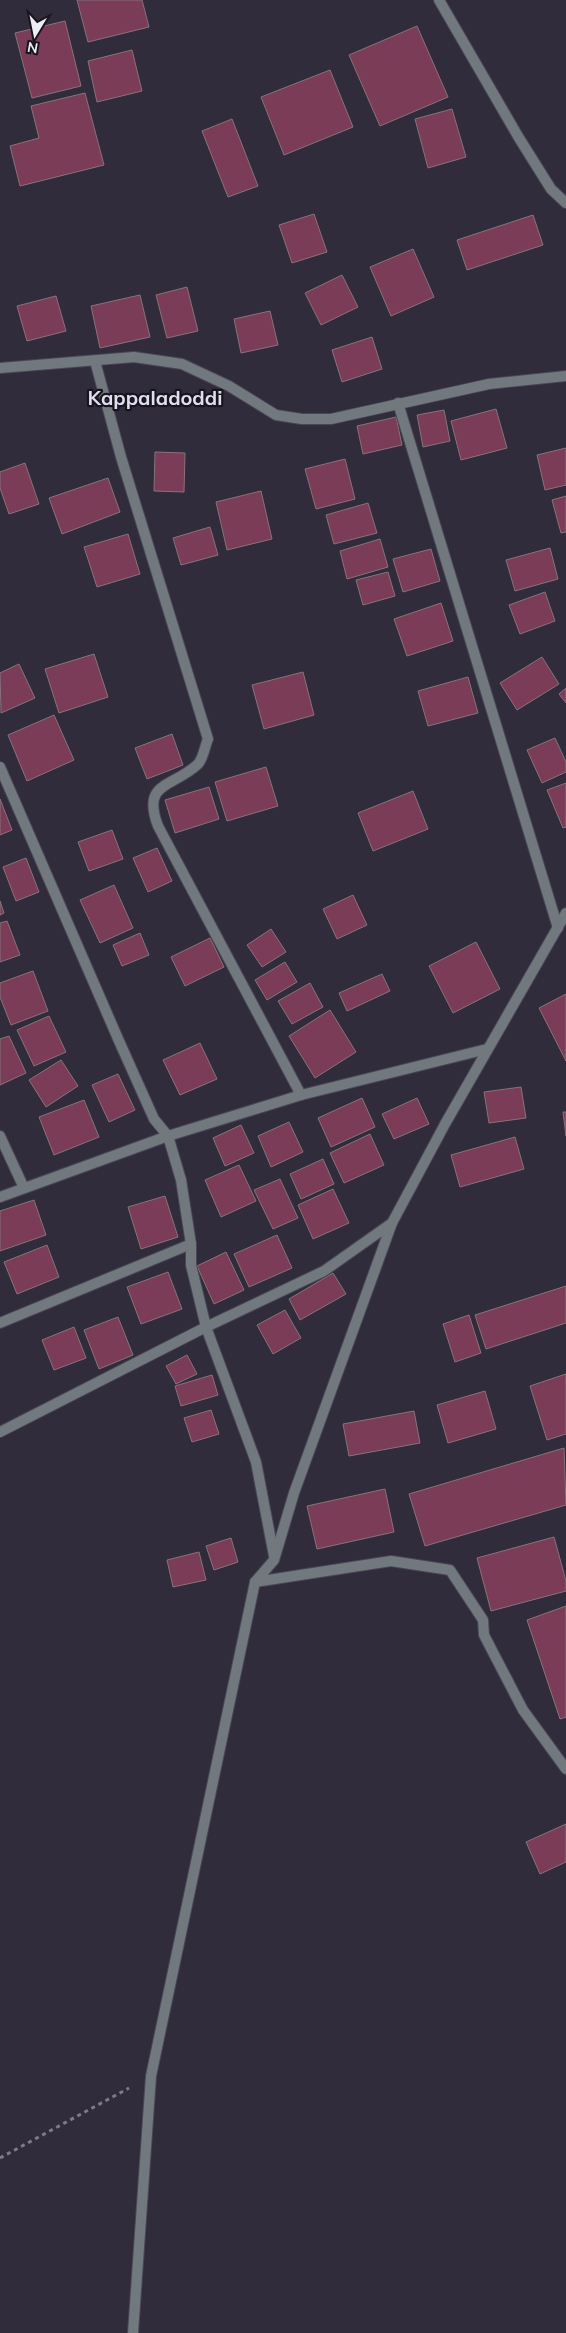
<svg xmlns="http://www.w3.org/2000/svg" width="566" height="2333" viewBox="0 0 566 2333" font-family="Mulish,sans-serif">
  <rect width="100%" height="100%" fill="#302c3c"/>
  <g fill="#7a3c56" stroke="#88737a">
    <polygon points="77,0 142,0 149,27 88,42"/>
    <polygon points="65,21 81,86 32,98 15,33"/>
    <polygon points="417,26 448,97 380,126 349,55"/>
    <polygon points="132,50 142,91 97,102 88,61"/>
    <polygon points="330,70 353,127 284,155 261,97"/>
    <polygon points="85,93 104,165 20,186 10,146 39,138 31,106"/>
    <polygon points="452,109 466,157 428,168 415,119"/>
    <polygon points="232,119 258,186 228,197 202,131"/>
    <polygon points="314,214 327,252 292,263 279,225"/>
    <polygon points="533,215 543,245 467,270 457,240"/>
    <polygon points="413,249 434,297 391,316 370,267"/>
    <polygon points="342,275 358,307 321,325 305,293"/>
    <polygon points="187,287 198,331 167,338 156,295"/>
    <polygon points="140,295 150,337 100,348 91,306"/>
    <polygon points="56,296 66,331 27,341 17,306"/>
    <polygon points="270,311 278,345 241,353 234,319"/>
    <polygon points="372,337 382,369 342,382 332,350"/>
    <polygon points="496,409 507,448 461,460 451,421"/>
    <polygon points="444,410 450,441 423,447 417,415"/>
    <polygon points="396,417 402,445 363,454 357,426"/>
    <polygon points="566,448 566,485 545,490 537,455"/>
    <polygon points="155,452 185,453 184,492 154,491"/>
    <polygon points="345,459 355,499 316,509 305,469"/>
    <polygon points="25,463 39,504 9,514 0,488 0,472"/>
    <polygon points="108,478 120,512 62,534 49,498"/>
    <polygon points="261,491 272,539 227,550 216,502"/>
    <polygon points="566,496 566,532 561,533 552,500"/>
    <polygon points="368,503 377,533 334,544 326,515"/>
    <polygon points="210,527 218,555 181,565 173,538"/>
    <polygon points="128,534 140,574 97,587 84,547"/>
    <polygon points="380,539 388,567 347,579 340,551"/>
    <polygon points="550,548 558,579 515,591 506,560"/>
    <polygon points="431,549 440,581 403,592 393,559"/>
    <polygon points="388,572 395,596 363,605 356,580"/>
    <polygon points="545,592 555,621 520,634 509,605"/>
    <polygon points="441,603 453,641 407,656 394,619"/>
    <polygon points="94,654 108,697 59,713 45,669"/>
    <polygon points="542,657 559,684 517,710 500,683"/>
    <polygon points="19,664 35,698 1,713 0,673"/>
    <polygon points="303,672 314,715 264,729 252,685"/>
    <polygon points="468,677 478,713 428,726 418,691"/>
    <polygon points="566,688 566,703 559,694"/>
    <polygon points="54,715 74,760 27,781 8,735"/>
    <polygon points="172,734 183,765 147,779 135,748"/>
    <polygon points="555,738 566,762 566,772 542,783 527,750"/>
    <polygon points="266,767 278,806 227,821 215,782"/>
    <polygon points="566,783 566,827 563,828 547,790"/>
    <polygon points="209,787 219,819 175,833 165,800"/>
    <polygon points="413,791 428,829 373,851 358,813"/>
    <polygon points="0,799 12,830 0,835"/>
    <polygon points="112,830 123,859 89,871 78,842"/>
    <polygon points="157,848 172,881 148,892 133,858"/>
    <polygon points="26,858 39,892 16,901 3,867"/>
    <polygon points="114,885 133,928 100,943 80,900"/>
    <polygon points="353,895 367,925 337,939 323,909"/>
    <polygon points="0,901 4,913 0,915"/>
    <polygon points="7,921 20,955 0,962 0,923"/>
    <polygon points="271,929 286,952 262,967 247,945"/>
    <polygon points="140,933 149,955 122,966 113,945"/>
    <polygon points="210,938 224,967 185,986 171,957"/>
    <polygon points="476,942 500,989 453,1013 429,966"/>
    <polygon points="285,962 297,982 267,1000 255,980"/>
    <polygon points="33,971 48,1011 11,1025 0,997 0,983"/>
    <polygon points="382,974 390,991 347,1011 339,993"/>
    <polygon points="310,983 323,1007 292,1024 278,1001"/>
    <polygon points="566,994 566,1061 539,1008"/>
    <polygon points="330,1010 356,1052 315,1078 289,1036"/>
    <polygon points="49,1016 66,1052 34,1066 17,1030"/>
    <polygon points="9,1036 26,1073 0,1085 0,1039"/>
    <polygon points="200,1043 217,1079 180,1095 163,1060"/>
    <polygon points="61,1060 78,1086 46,1107 29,1080"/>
    <polygon points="118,1074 135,1110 109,1122 92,1085"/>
    <polygon points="521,1087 526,1118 489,1123 484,1092"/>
    <polygon points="362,1098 375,1127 331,1147 318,1118"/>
    <polygon points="417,1098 429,1124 394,1139 382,1114"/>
    <polygon points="84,1100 99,1137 54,1155 39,1117"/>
    <polygon points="563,1112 566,1112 566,1136"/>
    <polygon points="289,1122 303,1152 271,1167 258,1136"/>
    <polygon points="241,1125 254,1153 225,1166 213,1138"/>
    <polygon points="370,1134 384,1165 344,1183 330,1153"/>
    <polygon points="515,1137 524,1169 460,1187 451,1155"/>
    <polygon points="323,1159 334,1184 301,1199 290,1174"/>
    <polygon points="239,1165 256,1201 221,1217 205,1180"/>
    <polygon points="280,1179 298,1218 273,1229 254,1190"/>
    <polygon points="333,1189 349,1223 313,1239 298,1205"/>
    <polygon points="165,1196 178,1237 141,1249 128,1207"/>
    <polygon points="34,1200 46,1235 0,1251 0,1211"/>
    <polygon points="277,1235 292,1268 249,1287 234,1254"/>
    <polygon points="47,1245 59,1277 17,1294 4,1262"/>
    <polygon points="226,1252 244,1290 214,1304 197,1266"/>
    <polygon points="168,1272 182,1309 141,1324 127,1287"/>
    <polygon points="333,1273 346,1294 300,1320 289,1299"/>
    <polygon points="566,1286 566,1323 486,1349 475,1315"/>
    <polygon points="285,1310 301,1338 273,1354 257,1325"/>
    <polygon points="469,1315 481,1353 455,1362 443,1324"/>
    <polygon points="118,1317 133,1355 99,1369 84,1330"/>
    <polygon points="74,1327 86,1358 54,1370 42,1340"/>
    <polygon points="187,1355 197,1374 176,1384 166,1366"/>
    <polygon points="566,1374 566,1434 547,1440 530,1386"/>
    <polygon points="212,1375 218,1395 181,1406 175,1386"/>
    <polygon points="485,1391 496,1429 448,1443 437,1405"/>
    <polygon points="211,1410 219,1434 192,1442 184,1418"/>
    <polygon points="414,1411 420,1443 349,1456 343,1424"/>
    <polygon points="564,1448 566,1505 425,1546 409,1494"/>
    <polygon points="385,1489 394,1532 317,1549 307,1506"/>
    <polygon points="554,1537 566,1581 566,1591 491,1611 477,1558"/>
    <polygon points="231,1538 238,1562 214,1570 206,1546"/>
    <polygon points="199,1552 206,1580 173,1587 167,1560"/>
    <polygon points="566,1606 566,1717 560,1719 527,1620"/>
    <polygon points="566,1824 566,1862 540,1874 526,1842"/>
  </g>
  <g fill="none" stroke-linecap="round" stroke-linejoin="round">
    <defs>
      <g id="street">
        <polyline points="439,0 519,138 551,189 566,203"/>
        <path d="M95,361L121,457L208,739C205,746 203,759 198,764C173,788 141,781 158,826L301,1095"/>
        <polyline points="0,368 134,357 182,364 229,386 276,415 302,419 331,419 489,384 566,376"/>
        <polyline points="398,403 558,928"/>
        <polyline points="0,767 119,1041 154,1119 168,1136 181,1180 191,1244 191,1265 206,1327 256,1462 274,1556"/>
        <polyline points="0,1136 24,1188"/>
        <polyline points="0,1197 168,1136 301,1095 487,1049"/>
        <polyline points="0,1323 191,1244"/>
        <polyline points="0,1432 206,1327 324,1271 392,1223"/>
        <polyline points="255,1582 391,1561 450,1570 483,1620 484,1635 523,1710 566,1769"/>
        <polyline points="133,2333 151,2076 255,1582 274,1560 294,1493 392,1223 445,1124 566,913"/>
      </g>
    </defs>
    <use href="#street" stroke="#4b4756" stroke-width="12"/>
    <polyline stroke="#7e7b89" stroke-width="3" stroke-dasharray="4 4" stroke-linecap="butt" points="0,2158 129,2088"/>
    <use href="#street" stroke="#71797e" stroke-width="10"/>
  </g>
  <g text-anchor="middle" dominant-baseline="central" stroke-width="4.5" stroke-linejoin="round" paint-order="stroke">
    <g font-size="20" font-weight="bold" fill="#e1ddf2" stroke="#17161d">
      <text x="155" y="397">Kappaladoddi</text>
    </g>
  </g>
  <g transform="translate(35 35) rotate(190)" stroke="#17161d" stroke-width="4" paint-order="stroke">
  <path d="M0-4L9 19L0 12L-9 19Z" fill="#eeecf7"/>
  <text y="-8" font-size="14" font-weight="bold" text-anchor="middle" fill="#eeecf7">N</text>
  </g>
</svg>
